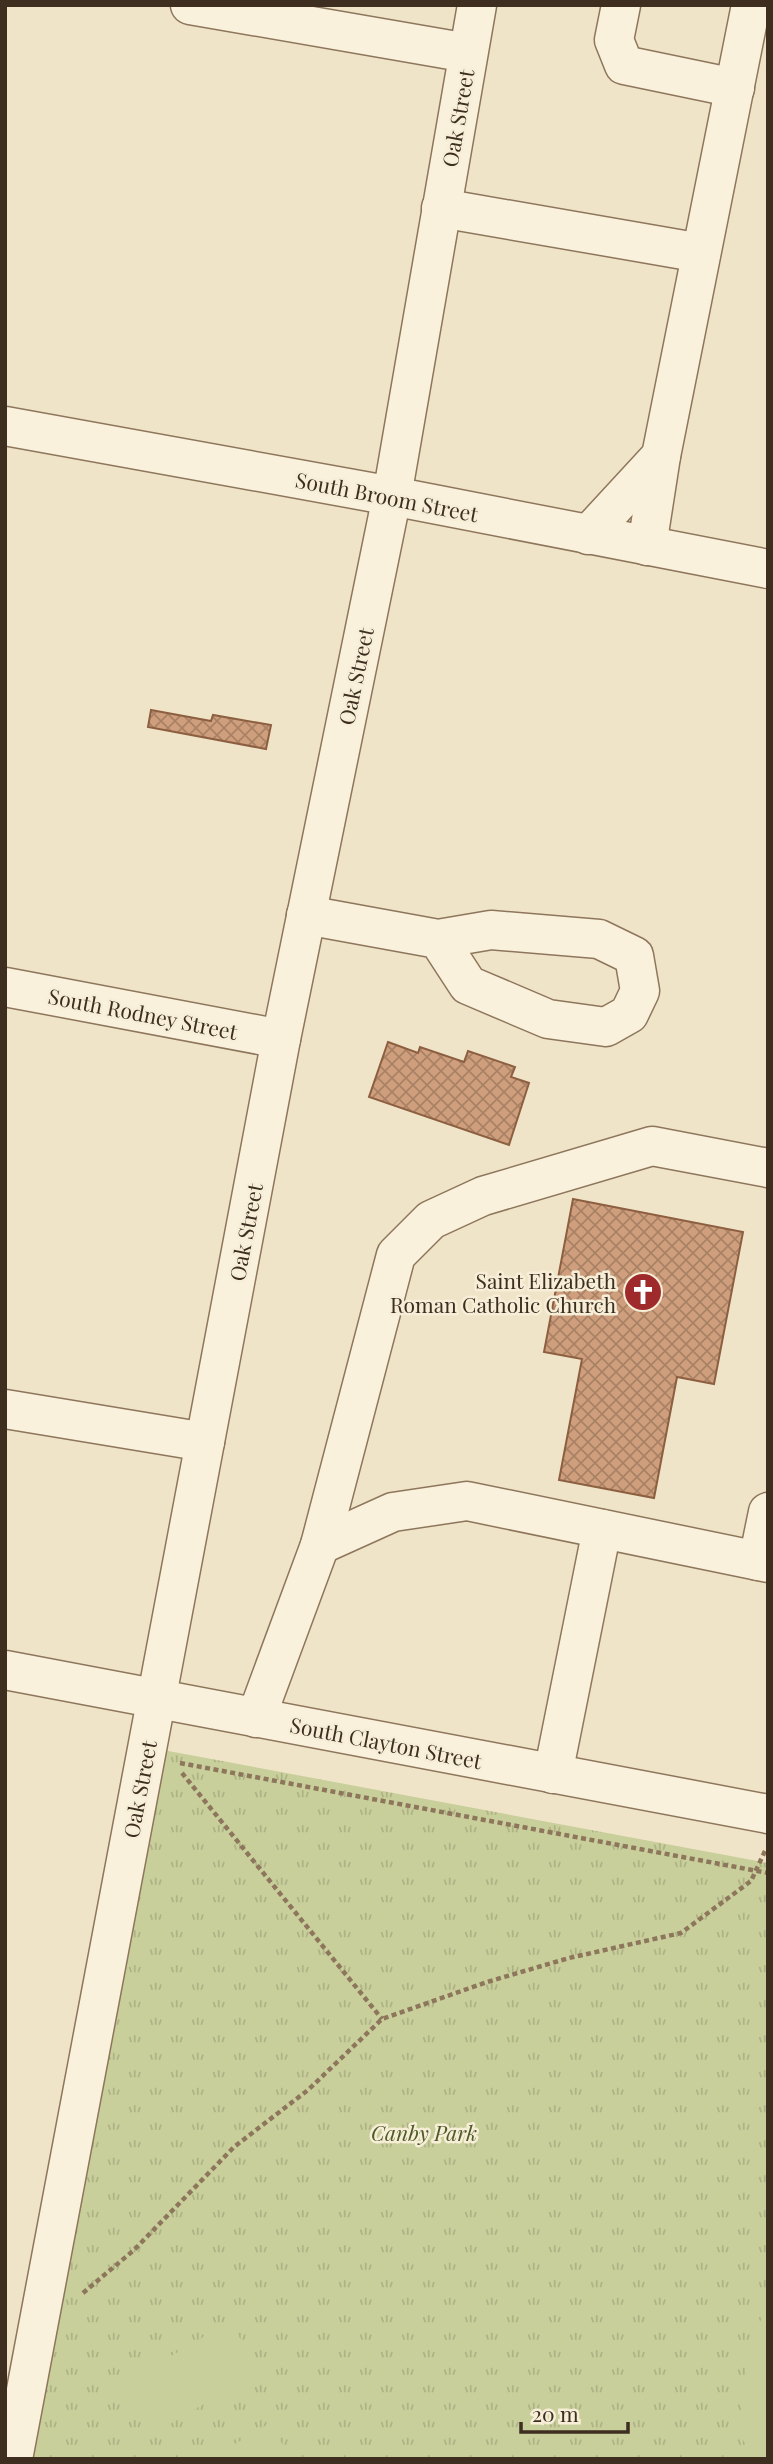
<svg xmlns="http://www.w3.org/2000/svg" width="773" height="2464" viewBox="0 0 773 2464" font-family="'Playfair Display',serif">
  <defs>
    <pattern id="park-tufts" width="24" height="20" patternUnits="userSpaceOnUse" patternTransform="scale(1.75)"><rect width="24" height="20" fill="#c9cf9b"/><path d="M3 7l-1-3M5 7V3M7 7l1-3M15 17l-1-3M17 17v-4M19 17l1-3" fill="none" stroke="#aeb285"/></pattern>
    <pattern id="building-cross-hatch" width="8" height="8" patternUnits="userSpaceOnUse" patternTransform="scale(1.75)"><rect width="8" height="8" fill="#cf9f7d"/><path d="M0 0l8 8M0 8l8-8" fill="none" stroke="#a98266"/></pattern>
  </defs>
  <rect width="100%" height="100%" fill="#f0e4c8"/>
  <polygon fill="url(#park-tufts)" points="163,1750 768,1863 768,2459 25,2459"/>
  <g fill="#c9cf9b">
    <polygon points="768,2304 768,2459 755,2459 738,2432 751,2342"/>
    <polygon points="230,2321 259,2371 150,2436 121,2386"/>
    <polygon points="270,2423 291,2459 210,2459"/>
  </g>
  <g fill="url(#building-cross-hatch)" stroke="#8d5f41" stroke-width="2">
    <polygon points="151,710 211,721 213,715 271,725 266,749 148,727"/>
    <polygon points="388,1042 418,1053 420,1047 464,1062 468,1051 515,1067 511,1077 529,1083 509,1145 369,1097"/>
    <polygon points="573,1199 743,1232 714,1384 677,1377 654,1498 559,1480 582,1359 544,1352"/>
  </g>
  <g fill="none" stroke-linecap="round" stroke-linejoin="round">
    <defs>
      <g id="minor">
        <polyline points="190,5 468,53"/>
        <polyline points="621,5 614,40 624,65 735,88"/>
        <polyline points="441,208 701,253"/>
        <polyline points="5,426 392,496 768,569"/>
        <polyline points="588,535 661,456"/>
        <polyline points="647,546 661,456 751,5"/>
        <polyline points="306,915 438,939 468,985 548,1019 606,1027 629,1014 640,991 634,956 599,939 491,930 438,939"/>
        <polyline points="5,987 281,1039"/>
        <polyline points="5,1409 205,1442"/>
        <polyline points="320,1545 393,1512 467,1501 768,1563"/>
        <polyline points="758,1561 768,1512"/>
        <polyline points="5,1670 768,1814"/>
        <polyline points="256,1718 320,1545 396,1255 431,1220 483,1196 652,1146 768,1168"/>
        <polyline points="553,1774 602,1529"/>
        <polyline points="13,2459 281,1039 392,496 477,5"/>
      </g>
    </defs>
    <use href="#minor" stroke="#8d765c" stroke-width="41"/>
    <g stroke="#8d765c" stroke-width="4.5" stroke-dasharray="5 3.5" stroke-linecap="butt">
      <polyline points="180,1763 768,1873"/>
      <polyline points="182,1773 382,2019"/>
      <polyline points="83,2293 134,2250 234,2147 308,2090 382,2019 487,1982 569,1958 681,1933 751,1881 765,1851"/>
    </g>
    <use href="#minor" stroke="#faf1dc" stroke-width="38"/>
  </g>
  <defs>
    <symbol id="church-disc" viewBox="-11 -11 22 22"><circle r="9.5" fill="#9e2a2b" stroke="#f7eed8"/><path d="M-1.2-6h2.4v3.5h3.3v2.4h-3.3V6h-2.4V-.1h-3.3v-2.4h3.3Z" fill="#fff"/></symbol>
  </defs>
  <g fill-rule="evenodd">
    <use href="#church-disc" x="621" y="1270" width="44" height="44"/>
  </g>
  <g text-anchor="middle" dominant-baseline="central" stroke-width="5" stroke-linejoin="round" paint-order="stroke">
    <g font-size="21" fill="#3d2e20" stroke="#f7eed8">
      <text transform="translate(457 118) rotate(-80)">Oak Street</text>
      <text transform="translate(387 496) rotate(11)">South Broom Street</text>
      <text transform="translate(355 676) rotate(-78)">Oak Street</text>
      <text transform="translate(143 1013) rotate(11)">South Rodney Street</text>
      <text transform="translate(245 1232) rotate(-79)">Oak Street</text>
      <text transform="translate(386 1742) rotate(11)">South Clayton Street</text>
      <text transform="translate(139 1789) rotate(-79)">Oak Street</text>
    </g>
    <g font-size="21" fill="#3d2e20" stroke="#f7eed8" text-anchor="end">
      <text x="616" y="1280">Saint Elizabeth<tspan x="616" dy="24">Roman Catholic Church</tspan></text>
    </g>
    <g font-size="21" font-style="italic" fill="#4d5a26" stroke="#f7eed8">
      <text x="424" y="2132">Canby Park</text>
    </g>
  </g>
  <rect width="773" height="2464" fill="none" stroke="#3d2e20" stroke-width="14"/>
  <path d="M521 2422v10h107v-10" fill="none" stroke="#3d2e20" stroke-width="3.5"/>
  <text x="532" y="2422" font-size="21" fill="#3d2e20" stroke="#f7eed8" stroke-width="5" paint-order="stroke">20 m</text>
</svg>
